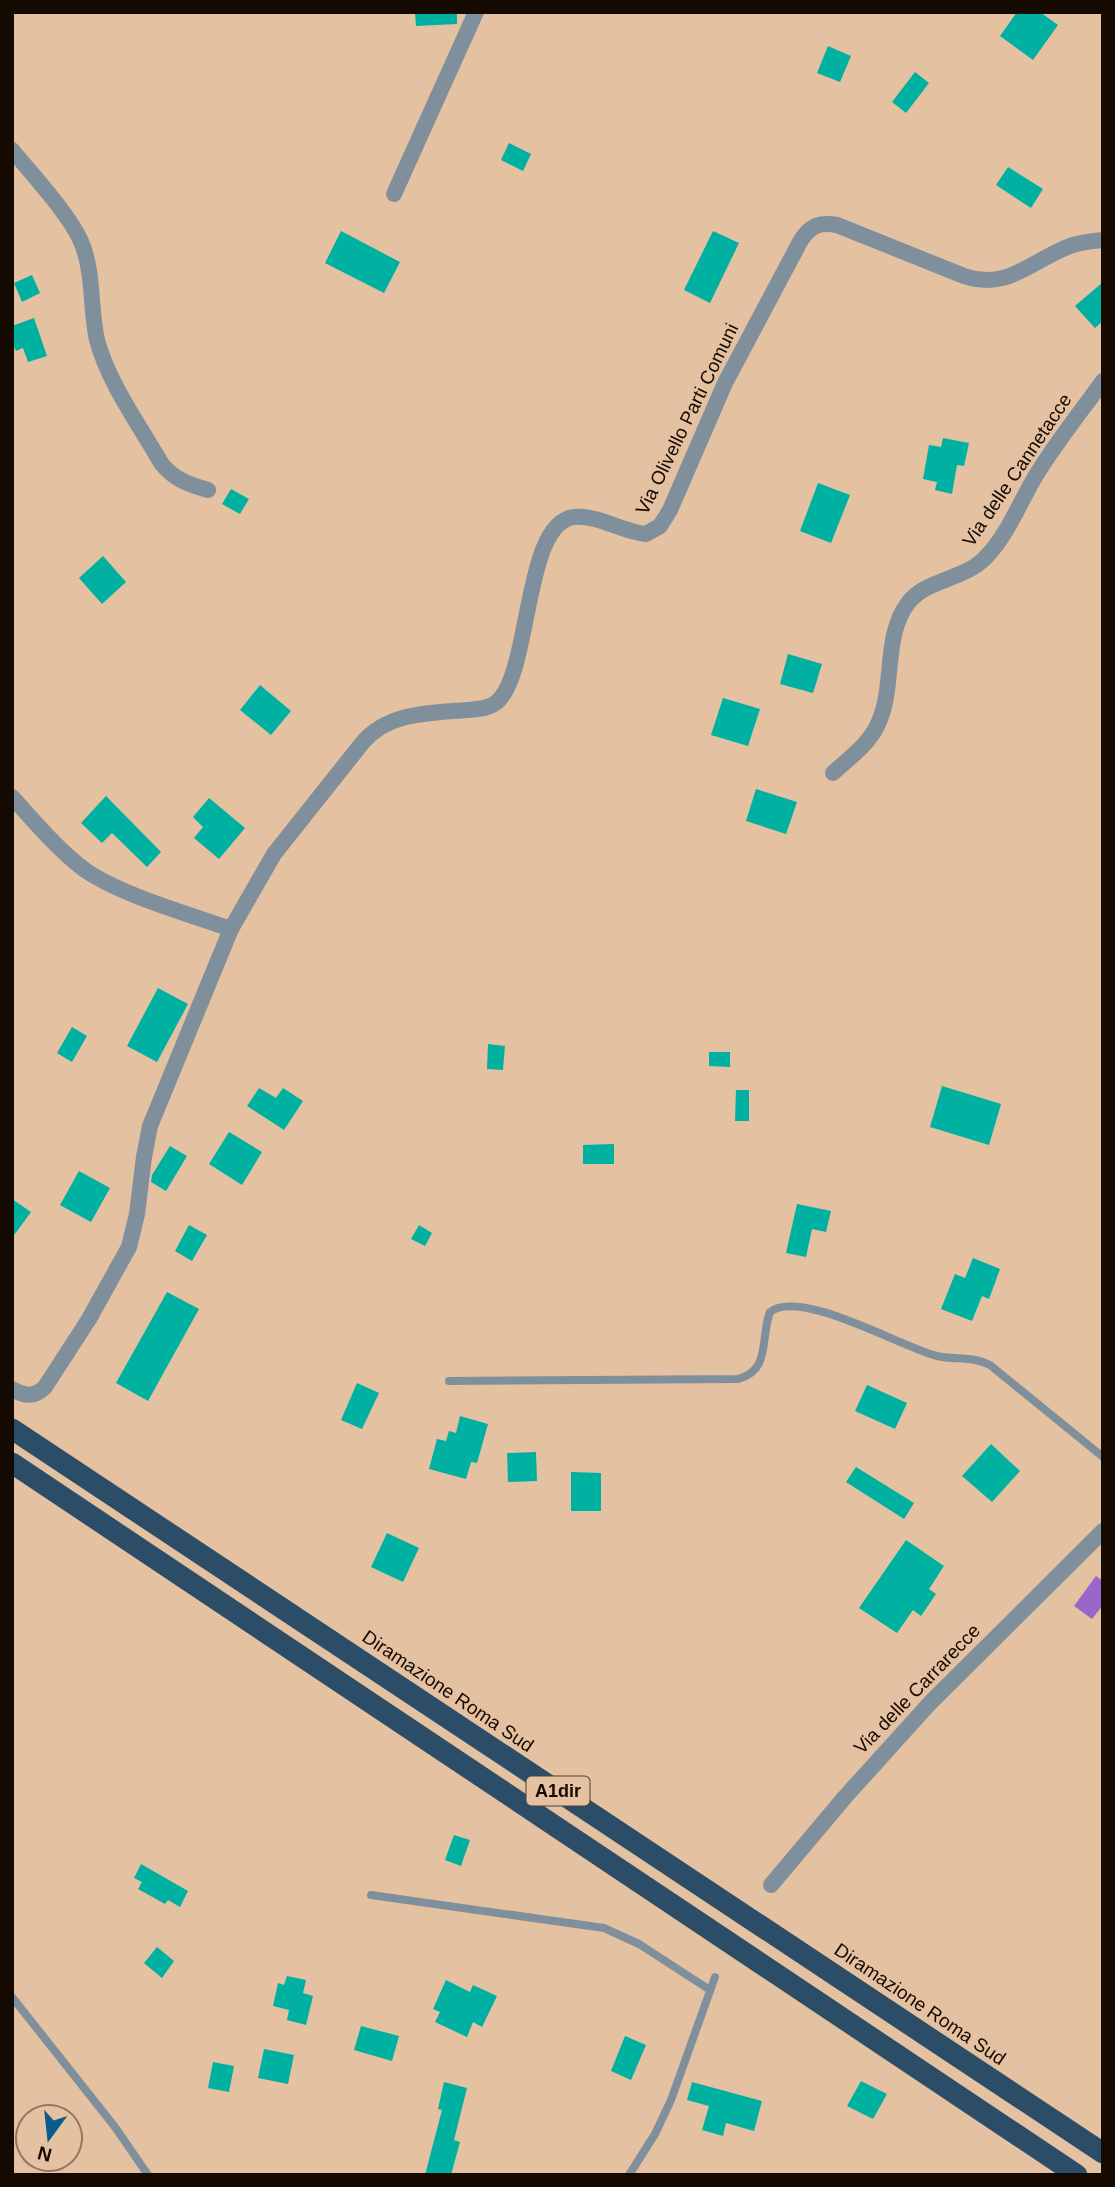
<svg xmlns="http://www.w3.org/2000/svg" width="1115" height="2187" viewBox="0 0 1115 2187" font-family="Arial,sans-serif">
  <rect width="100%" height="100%" fill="#e4c1a1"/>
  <polygon fill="#9767ca" points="1096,1576 1103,1581 1103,1605 1092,1619 1074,1606"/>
  <g fill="#00b0a1">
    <polygon points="415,12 457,12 457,24 416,26"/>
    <polygon points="1017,12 1040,12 1058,25 1033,60 1000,36"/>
    <polygon points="828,46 851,56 840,82 817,73"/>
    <polygon points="915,72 929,83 906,113 892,102"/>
    <polygon points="509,143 531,154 523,171 501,160"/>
    <polygon points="1008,167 1043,189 1031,208 996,185"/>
    <polygon points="341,231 400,262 384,293 325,263"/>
    <polygon points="713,231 739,243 710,303 684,290"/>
    <polygon points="32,275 40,293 22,302 14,283"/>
    <polygon points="1103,282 1103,321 1095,328 1075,306"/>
    <polygon points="34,318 47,356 28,362 23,348 16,351 12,342 12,326"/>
    <polygon points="943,438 969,443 964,466 957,465 952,494 935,490 937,482 923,479 929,445 941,447"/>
    <polygon points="818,483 850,495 831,543 800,531"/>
    <polygon points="231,489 249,499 240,514 222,504"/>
    <polygon points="103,556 126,582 102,604 79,578"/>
    <polygon points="788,654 822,664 813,693 780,684"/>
    <polygon points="260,685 291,711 271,735 240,710"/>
    <polygon points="723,698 760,709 748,746 711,735"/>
    <polygon points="756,789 797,802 786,834 746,821"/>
    <polygon points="106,796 161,852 147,867 112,833 102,843 81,823"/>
    <polygon points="209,798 245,828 219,859 194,838 203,827 193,817"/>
    <polygon points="158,988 188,1004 157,1062 127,1046"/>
    <polygon points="72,1027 87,1036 72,1062 57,1053"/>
    <polygon points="488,1044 505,1046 503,1070 487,1069"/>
    <polygon points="709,1052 730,1052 730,1067 709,1066"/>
    <polygon points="942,1086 1001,1104 989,1145 930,1127"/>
    <polygon points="259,1088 276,1098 283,1088 303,1101 284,1130 247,1106"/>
    <polygon points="736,1090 749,1090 749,1121 735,1121"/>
    <polygon points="229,1132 262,1152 242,1185 209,1164"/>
    <polygon points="614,1144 614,1164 583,1164 583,1145"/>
    <polygon points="170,1146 187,1156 166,1191 151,1182 152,1175"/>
    <polygon points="79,1171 110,1188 91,1222 60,1205"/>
    <polygon points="12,1199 31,1212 12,1238"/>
    <polygon points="797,1204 831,1211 826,1232 812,1229 806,1257 786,1253"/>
    <polygon points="189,1225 207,1235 192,1261 175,1251"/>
    <polygon points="419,1225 432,1233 425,1246 411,1239"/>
    <polygon points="973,1258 1000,1269 989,1299 982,1296 972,1321 941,1309 955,1274 965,1278"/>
    <polygon points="167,1292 199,1309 148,1401 116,1383"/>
    <polygon points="357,1383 379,1393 362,1429 341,1420"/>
    <polygon points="867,1385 907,1403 895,1429 855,1411"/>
    <polygon points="460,1416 488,1424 477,1463 471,1462 466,1479 429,1469 437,1439 446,1441 449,1431 456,1433"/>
    <polygon points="991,1444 1020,1471 992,1502 962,1476"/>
    <polygon points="536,1452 537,1481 508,1482 507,1453"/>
    <polygon points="856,1467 914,1503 904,1519 846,1482"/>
    <polygon points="571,1472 601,1473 601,1511 571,1511"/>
    <polygon points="387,1533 419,1548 403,1582 371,1567"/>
    <polygon points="906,1540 944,1566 929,1589 936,1594 921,1616 913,1610 897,1633 859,1608"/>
    <polygon points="454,1835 470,1840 461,1866 445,1860"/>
    <polygon points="141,1864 188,1891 180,1907 168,1900 165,1904 138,1889 142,1882 134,1878"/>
    <polygon points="157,1947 174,1961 162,1978 144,1963"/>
    <polygon points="287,1976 306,1980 303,1993 313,1996 306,2025 287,2020 289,2010 273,2006 278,1983 284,1985"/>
    <polygon points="446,1980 470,1992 473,1985 497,1996 482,2027 473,2022 467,2037 435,2022 440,2012 433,2009"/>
    <polygon points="361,2026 399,2036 392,2061 354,2050"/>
    <polygon points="625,2036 646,2045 631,2080 611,2071"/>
    <polygon points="264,2049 294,2055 288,2084 258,2078"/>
    <polygon points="213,2062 234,2066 229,2092 208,2088"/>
    <polygon points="861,2081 887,2094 873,2119 847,2106"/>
    <polygon points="444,2082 467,2088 454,2140 460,2142 451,2175 425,2175 442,2110 438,2109"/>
    <polygon points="692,2082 762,2101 754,2131 726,2123 723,2136 702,2130 709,2106 687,2100"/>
  </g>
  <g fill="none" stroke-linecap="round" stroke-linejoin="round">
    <g stroke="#808f9c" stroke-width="8">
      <path d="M449,1381L738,1379C771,1371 760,1338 770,1312C800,1288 901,1347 937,1356C955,1360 973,1356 990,1365L1103,1457"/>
      <polyline points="371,1895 604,1928 639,1944 710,1990"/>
      <polyline points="12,1997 115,2127 148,2175"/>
      <polyline points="629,2175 655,2134 671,2100 715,1977"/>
    </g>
    <g stroke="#808f9c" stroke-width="16">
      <path d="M12,150C32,174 71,216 82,244C94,274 90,309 97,340C108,382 140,426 161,463C173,479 190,485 208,490"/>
      <polyline points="394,194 476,12"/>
      <path d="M833,773C848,759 868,745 877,726C896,688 882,638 908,603C926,579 964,580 985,558C1007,536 1019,504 1035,477C1055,444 1080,413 1103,381"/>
      <path d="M12,797C35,822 58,850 85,870C121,895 188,914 231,929L274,854L363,742C389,712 430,713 467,710C478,709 488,709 497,702C532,671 523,523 574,517C599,515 622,532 646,534L660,526L670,510L725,383L801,240C811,225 820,222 837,225L964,276C1008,291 1032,260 1070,246C1081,242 1092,241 1103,240"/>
      <path d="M12,1389C24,1396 34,1398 45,1387L89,1319L129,1247L137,1214L144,1157L150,1126L231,929"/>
      <polyline points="771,1885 845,1797 930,1703 1103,1531"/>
    </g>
    <g stroke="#2c4d67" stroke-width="21">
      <polyline points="12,1429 1103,2153"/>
      <polyline points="12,1463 1077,2175"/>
    </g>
  </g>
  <g text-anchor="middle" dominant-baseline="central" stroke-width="7" stroke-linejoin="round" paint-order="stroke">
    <rect fill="#e4c1a1" stroke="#534132" stroke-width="2" x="526.5" y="1776.5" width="63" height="29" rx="5"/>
    <g font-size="18" font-weight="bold" fill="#150a02">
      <text x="558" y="1791">A1dir</text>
    </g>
    <g font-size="19" fill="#150a02" stroke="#e4c1a1">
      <text transform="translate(687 419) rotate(-64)">Via Olivello Parti Comuni</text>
      <text transform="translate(1017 470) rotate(-56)">Via delle Cannetacce</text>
      <text transform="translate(917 1689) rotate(-46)">Via delle Carrarecce</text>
      <text transform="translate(448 1691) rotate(34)">Diramazione Roma Sud</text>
      <text transform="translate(920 2004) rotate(34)">Diramazione Roma Sud</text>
    </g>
  </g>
  <rect width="1115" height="2187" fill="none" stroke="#150a02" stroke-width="28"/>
  <g transform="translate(49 2138) rotate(195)"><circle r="33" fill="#e4c1a1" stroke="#917861" stroke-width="2"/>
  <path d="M0-5L12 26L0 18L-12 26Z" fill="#0b5b8e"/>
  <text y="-10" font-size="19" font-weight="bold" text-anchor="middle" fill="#150a02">N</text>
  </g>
</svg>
